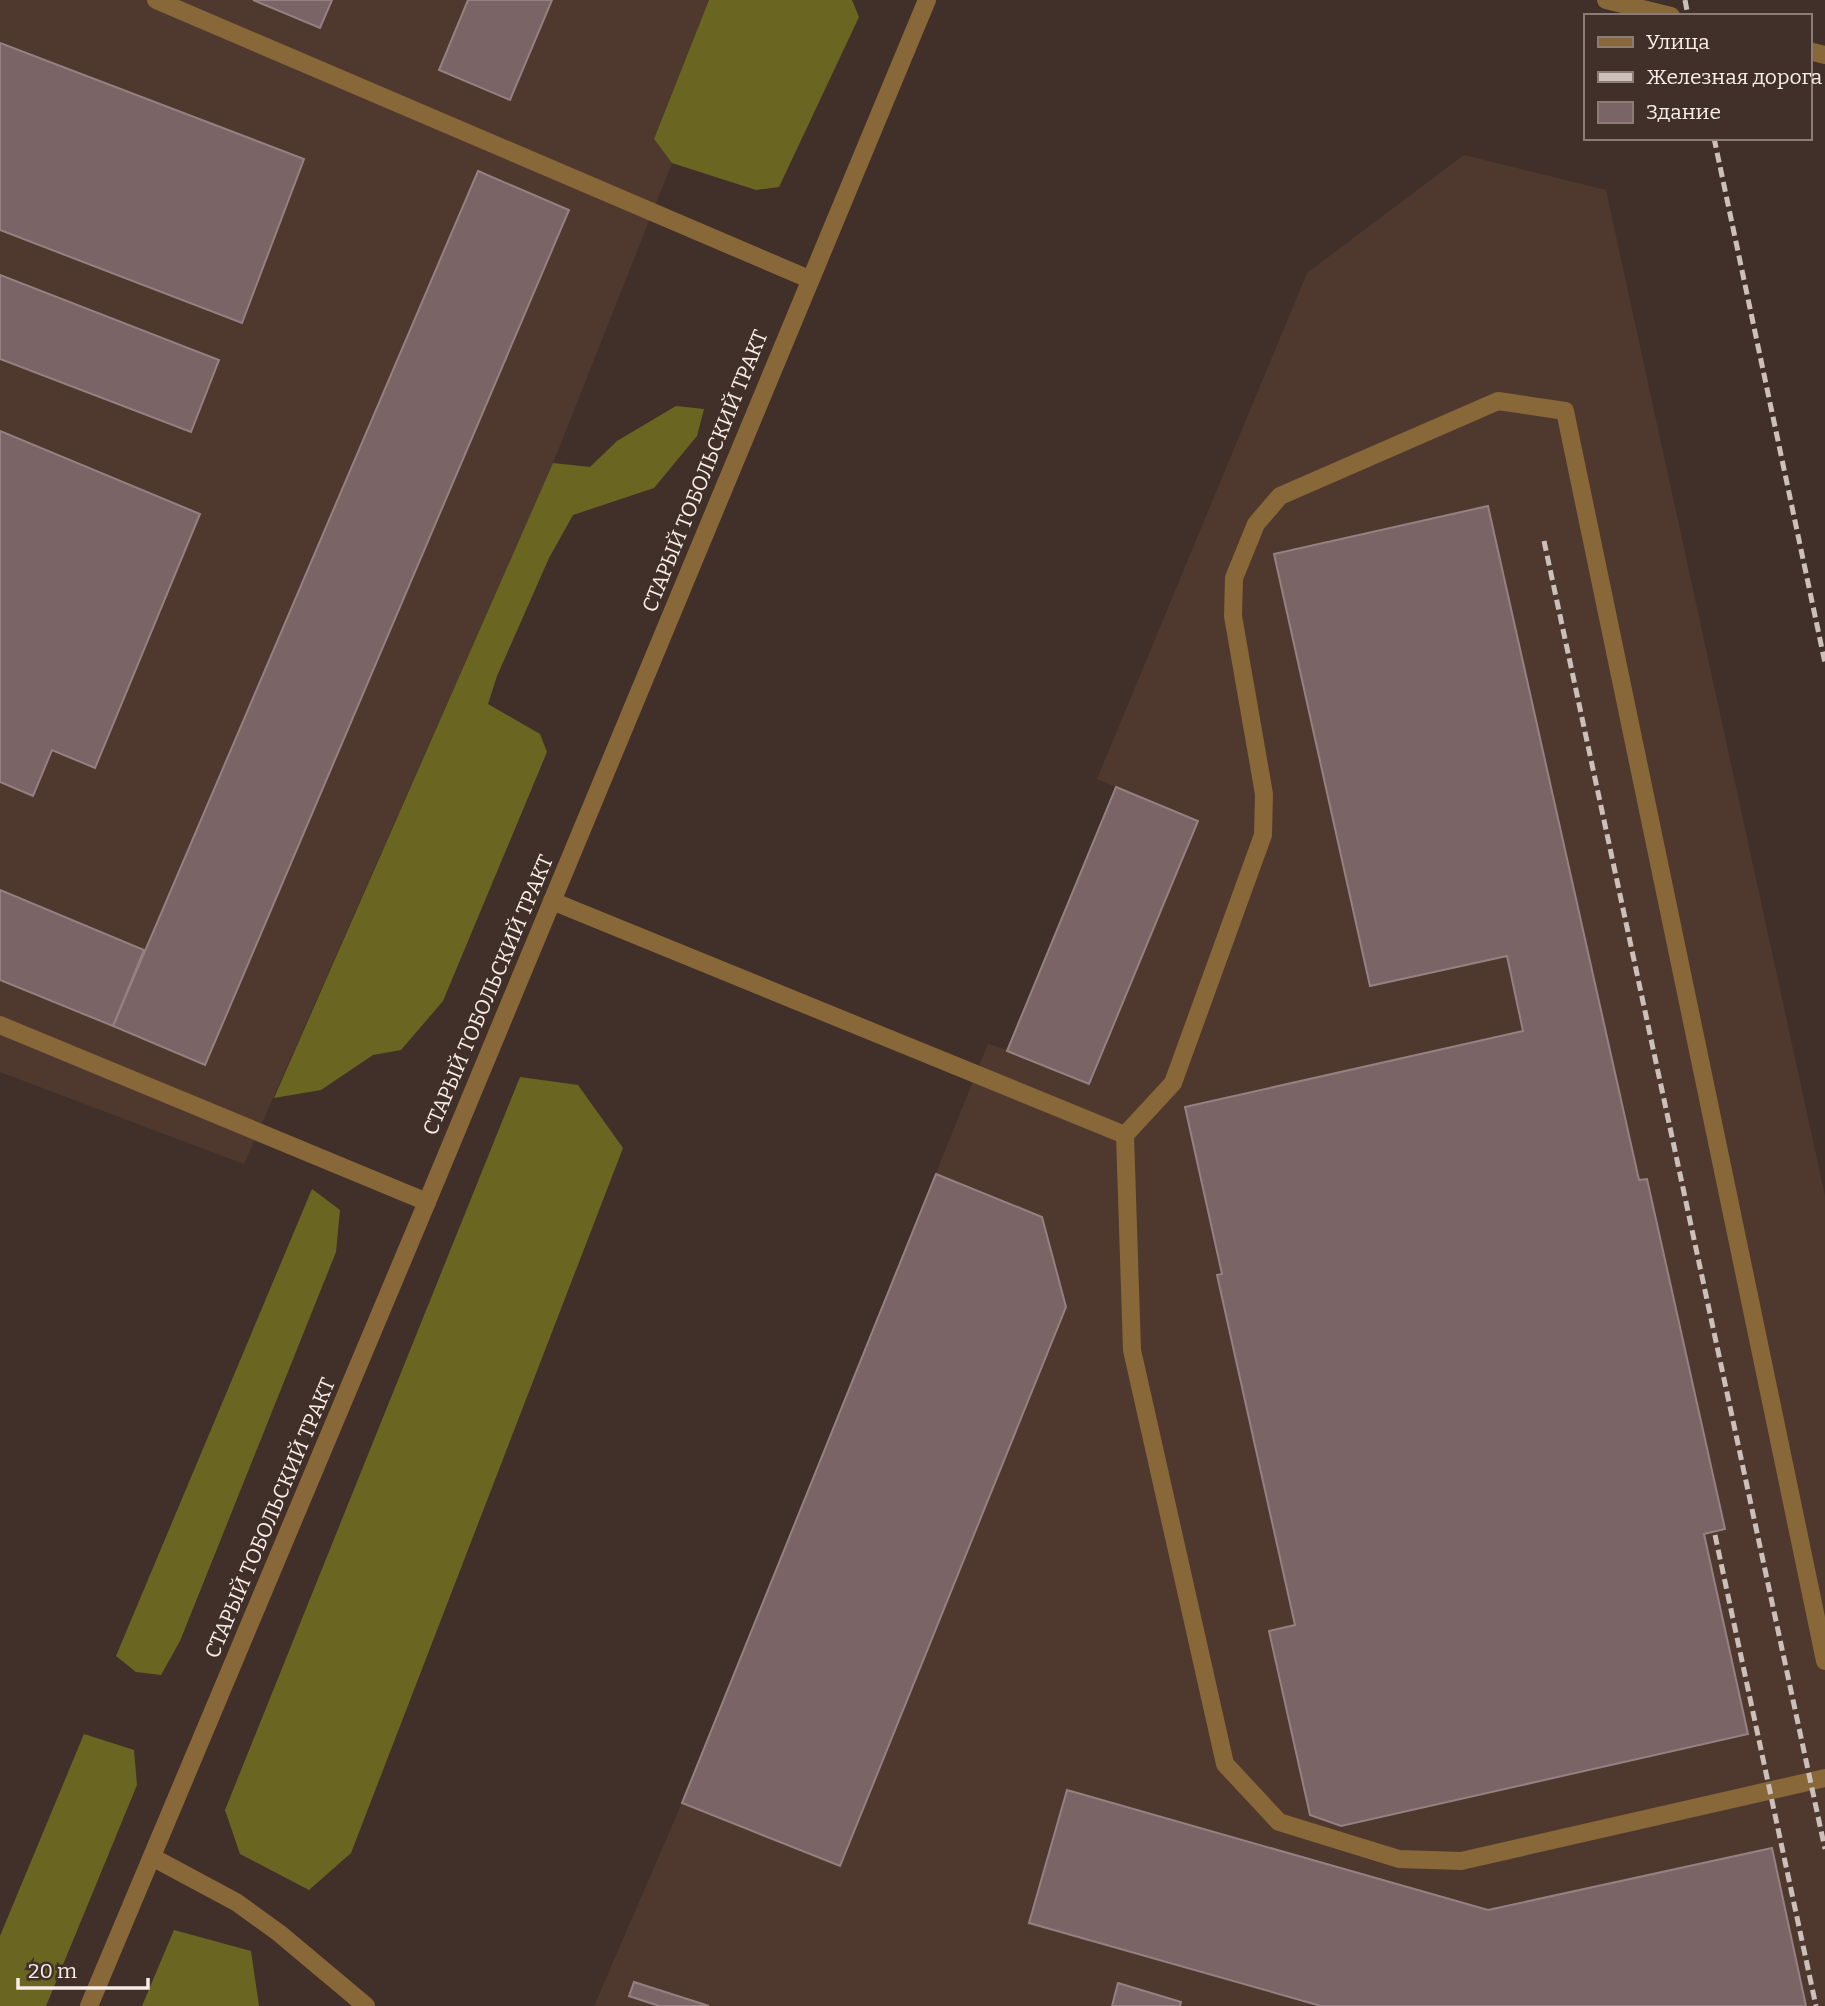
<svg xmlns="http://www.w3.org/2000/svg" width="1825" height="2006" font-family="Bitter,serif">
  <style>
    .built { fill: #4f392f }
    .forest { fill: #6a6622 }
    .building { fill: #7a6466; stroke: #968081; stroke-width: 2 }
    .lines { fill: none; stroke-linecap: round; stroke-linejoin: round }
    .service { stroke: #886738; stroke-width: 18 }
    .tertiary { stroke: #886738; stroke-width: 18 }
    .rail { stroke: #cdc0ba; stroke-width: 5; stroke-dasharray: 10 5; stroke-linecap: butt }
    .labels { text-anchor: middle; stroke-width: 5; stroke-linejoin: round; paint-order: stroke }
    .street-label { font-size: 21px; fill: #f9ede8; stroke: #413029 }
  </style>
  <rect width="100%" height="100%" fill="#413029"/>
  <g class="built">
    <path d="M0 0H709L654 139 672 163 553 463 244 1164 0 1072Z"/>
    <path d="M1464 155 1606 190 1825 1196V2006H594L682 1803 988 1044 1008 1050 1116 787 1097 779 1307 273Z"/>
  </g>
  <g class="forest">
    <path d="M709 0H852L859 17 779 187 756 190 672 163 654 139Z"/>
    <path d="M676 406 704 409 697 436 654 488 573 515 549 558 497 676 488 704 540 734 547 752 443 1001 401 1050 373 1055 321 1090 274 1098 553 463 590 467 617 441Z"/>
    <path d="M520 1077 578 1085 623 1148 351 1853 309 1890 240 1854 225 1810Z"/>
    <path d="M312 1189 340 1210 336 1252 180 1641 161 1675 136 1672 116 1656Z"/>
    <path d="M84 1734 134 1750 137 1785 46 2006H0V1936Z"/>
    <path d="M174 1930 251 1951 259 2006H142Z"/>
  </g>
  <g class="building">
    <path d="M253 0H332L320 28Z"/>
    <path d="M468 0H552L510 100 439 70Z"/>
    <path d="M0 43 304 159 242 323 0 230Z"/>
    <path d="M478 171 569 210 205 1065 113 1026Z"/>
    <path d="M0 275 219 360 191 432 0 359Z"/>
    <path d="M0 431 200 514 95 768 52 750 33 796 0 782Z"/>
    <path d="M1488 506 1639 1180 1647 1179 1725 1529 1704 1534 1748 1734 1341 1826 1310 1815 1269 1631 1295 1625 1217 1275 1222 1274 1185 1107 1523 1031 1507 956 1370 986 1274 554Z"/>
    <path d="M1116 787 1198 821 1089 1084 1007 1051Z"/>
    <path d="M0 890 144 950 113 1026 0 980Z"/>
    <path d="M936 1174 1042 1217 1066 1307 840 1866 682 1803Z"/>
    <path d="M1067 1790 1488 1910 1772 1848 1806 2006H1321L1029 1923Z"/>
    <path d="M634 1982 709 2006H659L629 1996Z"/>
    <path d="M1118 1983 1181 2002 1180 2006H1112Z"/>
  </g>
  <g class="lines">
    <g class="service">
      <path d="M156 0 809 279"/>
      <path d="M1606 0 1671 16"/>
      <path d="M1809 51 1825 55"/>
      <path d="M552 901 1125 1135"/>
      <path d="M0 1025 427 1202"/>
      <path d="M1825 1661 1565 411 1498 401 1280 496 1256 524 1234 578 1233 616 1264 794 1263 835 1173 1083 1125 1135 1132 1350 1225 1764 1279 1822 1399 1859 1461 1861 1825 1778"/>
      <path d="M152 1857 236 1902 279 1933 366 2006"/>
    </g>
    <path class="tertiary" d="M89 2006 427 1202 927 0"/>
    <g class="rail">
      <path d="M1685 0 1688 16"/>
      <path d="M1714 138 1825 663"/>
      <path d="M1544 541 1825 1849"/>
      <path d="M1715 1535 1816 2006"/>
    </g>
  </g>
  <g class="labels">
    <g class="street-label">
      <text transform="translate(705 471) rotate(-68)" y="7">СТАРЫЙ ТОБОЛЬСКИЙ ТРАКТ</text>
      <text transform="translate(488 995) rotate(-67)" y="7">СТАРЫЙ ТОБОЛЬСКИЙ ТРАКТ</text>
      <text transform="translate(270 1518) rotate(-67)" y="7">СТАРЫЙ ТОБОЛЬСКИЙ ТРАКТ</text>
    </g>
  </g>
  <rect x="1584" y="14" width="228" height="126" fill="#413029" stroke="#8b7c75" stroke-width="2"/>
  <rect x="1598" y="37" width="35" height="10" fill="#886738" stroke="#8b7c75" stroke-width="2"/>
  <text x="1646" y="49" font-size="21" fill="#f9ede8">Улица</text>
  <rect x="1598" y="72" width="35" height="10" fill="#cdc0ba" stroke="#8b7c75" stroke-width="2"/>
  <text x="1646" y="84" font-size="21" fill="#f9ede8">Железная дорога</text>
  <rect x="1598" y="102" width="35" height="21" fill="#7a6466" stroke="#8b7c75" stroke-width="2"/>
  <text x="1646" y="119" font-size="21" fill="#f9ede8">Здание</text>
  <path d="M18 1978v10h130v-10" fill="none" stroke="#f9ede8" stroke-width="3.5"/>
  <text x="28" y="1978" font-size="21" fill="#f9ede8" stroke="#413029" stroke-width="5" paint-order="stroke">20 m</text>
</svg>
